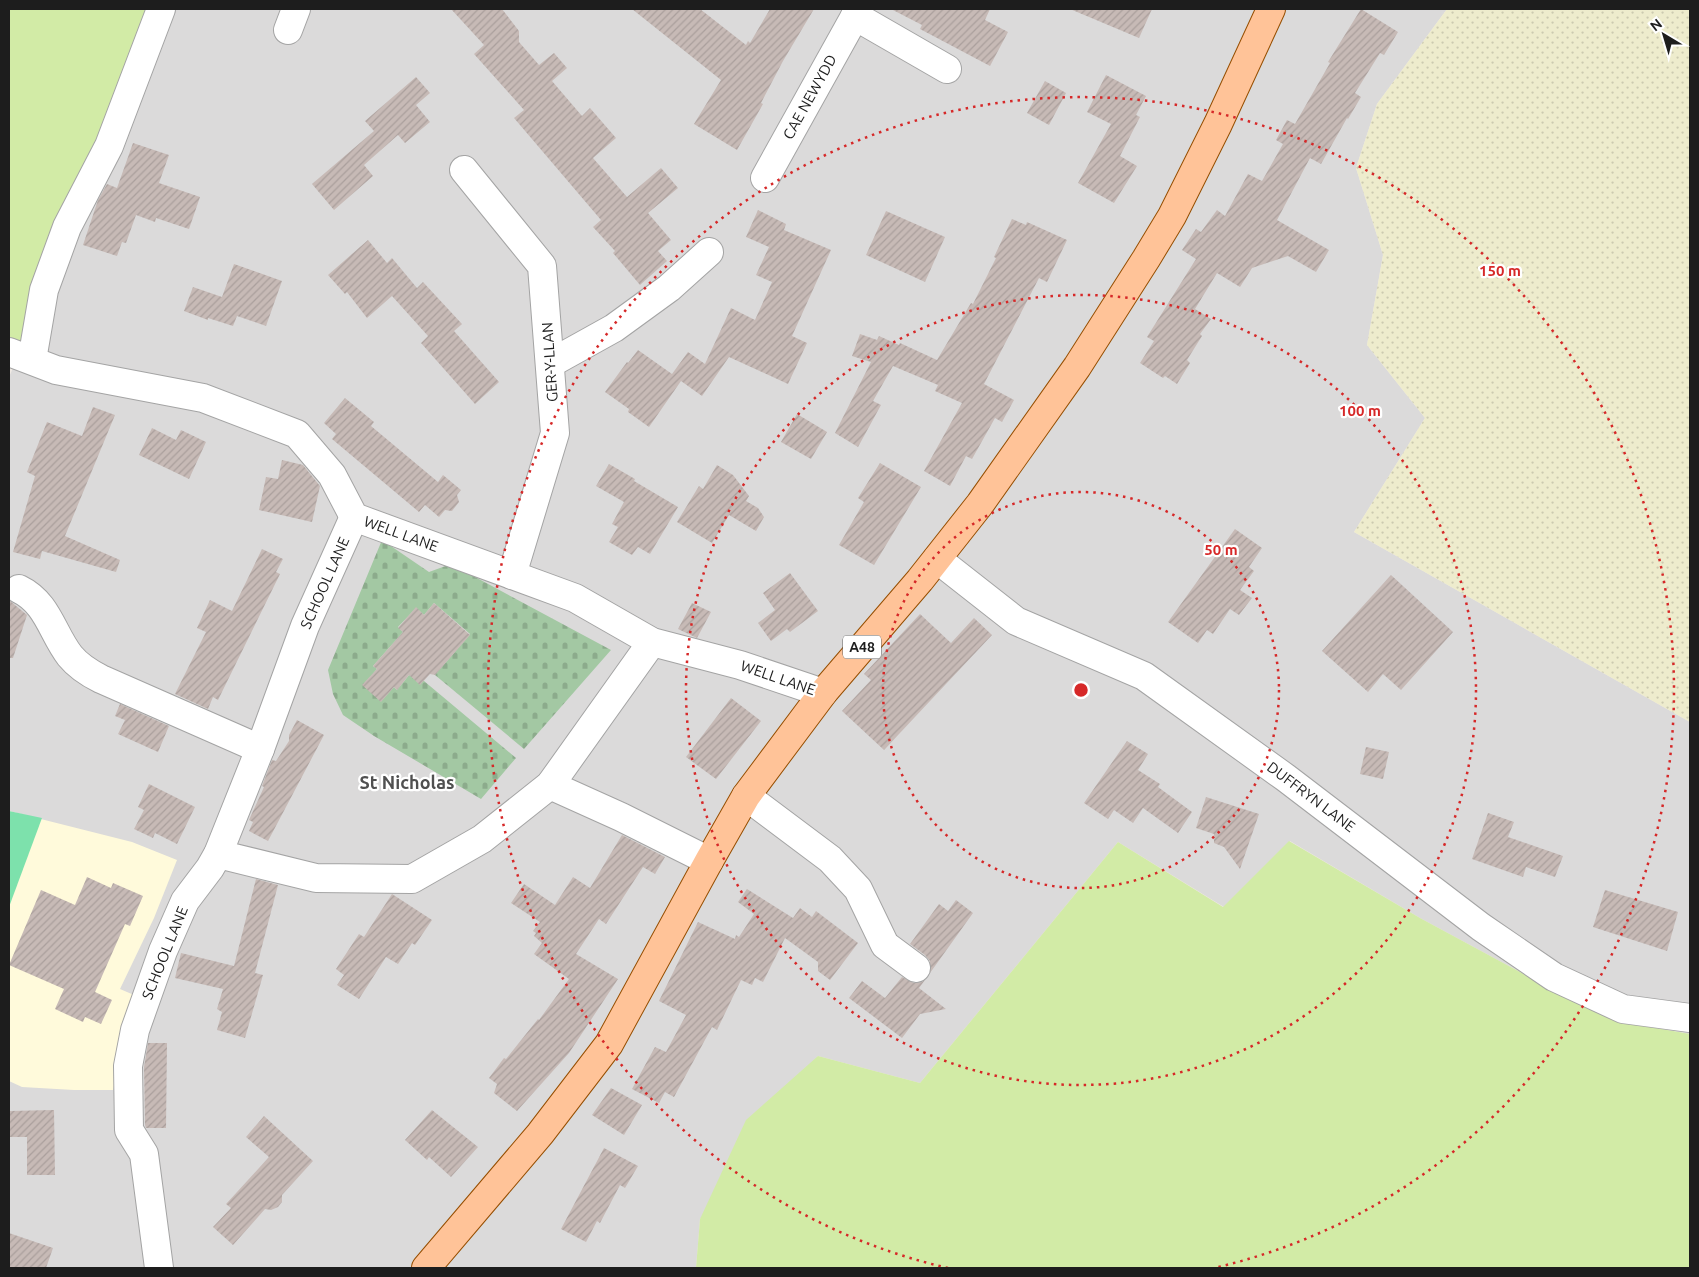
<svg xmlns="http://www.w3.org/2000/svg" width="1699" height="1277" font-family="Ubuntu,sans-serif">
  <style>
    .residential { fill: #dbdada }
    .education { fill: #fffadb }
    .farmland { fill: url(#farmland-dots) }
    .grass { fill: #d2eba6 }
    .cemetery { fill: url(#cemetery-stones) }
    .pitch { fill: #7de1ac }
    .building { fill: url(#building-hatch) }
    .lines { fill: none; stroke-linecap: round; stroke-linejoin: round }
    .minor-casing { stroke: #a4a4a4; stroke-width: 30 }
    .major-casing { stroke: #964e00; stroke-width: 30 }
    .minor { stroke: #fff; stroke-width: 28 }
    .major { stroke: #ffc398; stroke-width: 28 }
    .ring { fill: none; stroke: #d62828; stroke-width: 2.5; stroke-dasharray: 2.5 5 }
    .labels { text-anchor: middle; stroke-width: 4.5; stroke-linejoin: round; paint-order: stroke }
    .shield { fill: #fff; stroke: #616161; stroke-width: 1 }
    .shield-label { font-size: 14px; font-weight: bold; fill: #1d1d1d }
    .street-label { font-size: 15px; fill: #1d1d1d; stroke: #fff }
    .quarter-label { font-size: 18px; font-weight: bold; fill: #505050; stroke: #fff }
    .centre { fill: #d62828; stroke: #fff; stroke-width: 2.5 }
    .ring-label { font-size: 15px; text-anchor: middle; font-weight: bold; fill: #d62828; stroke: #fff; stroke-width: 4.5; stroke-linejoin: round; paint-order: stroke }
  </style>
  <defs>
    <pattern id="farmland-dots" width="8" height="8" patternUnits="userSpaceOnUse" patternTransform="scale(1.25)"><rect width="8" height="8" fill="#eeeccd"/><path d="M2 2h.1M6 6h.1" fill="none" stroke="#cccab0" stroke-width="1.8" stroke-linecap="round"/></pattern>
    <pattern id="cemetery-stones" width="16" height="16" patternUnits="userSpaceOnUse" patternTransform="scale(1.25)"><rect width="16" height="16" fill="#a3c8a3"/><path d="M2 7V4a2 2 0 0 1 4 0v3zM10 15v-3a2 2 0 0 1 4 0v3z" fill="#8cab8c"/></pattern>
    <pattern id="building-hatch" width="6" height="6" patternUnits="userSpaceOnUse" patternTransform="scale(1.25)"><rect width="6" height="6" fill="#c7bab6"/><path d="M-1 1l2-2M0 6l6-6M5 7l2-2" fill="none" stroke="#aa9f9c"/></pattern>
  </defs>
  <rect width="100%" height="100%" fill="#efe9e3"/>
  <path class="residential" d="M168 9H1447L1377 104 1356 168 1383 255 1367 345 1425 418 1354 532 1690 722V1034L1622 1022 1557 992 1420 918 1290 841 1224 907 1118 842 920 1083 818 1056 700 1219 696 1268H9V907L42 819 9 811V377L66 251Z"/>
  <path class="education" d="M9 811 132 842 177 860 154 918 120 989 134 995 113 1090H74L22 1087 9 1081Z"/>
  <path class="farmland" d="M1447 9H1690V722L1354 532 1425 418 1367 345 1383 255 1356 168 1377 104Z"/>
  <g class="grass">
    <path d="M9 9H151L110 126 57 225 21 341 9 337Z"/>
    <path d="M1289 841 1420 918 1557 992 1622 1022 1690 1034V1268H696L700 1219 746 1120 818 1056 920 1083 1118 842 1223 907Z"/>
  </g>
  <path class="cemetery" d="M382 540 429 572 451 564 611 650 524 749 435 675 470 634 434 603 424 615 416 608 398 627 403 632 373 666 377 669 363 685 381 701 394 687 397 690 409 675 424 681 516 758 481 799 374 736 343 715 333 694 328 670Z"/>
  <path class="pitch" d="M9 811 42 818 9 907Z"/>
  <g class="building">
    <path d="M451 9H502L519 31V42L539 65 554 53 567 68 552 81 582 116 590 108 616 138 593 158 627 197 661 168 678 188 648 213 671 240 658 251 667 261 640 285 613 253 615 251 593 227 601 220 514 118 524 110 474 54 484 45Z"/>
    <path d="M632 9H700L746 45 748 41 750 43 770 9H814L783 61 761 103 763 104 737 150 694 124 721 80Z"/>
    <path d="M891 9H990L985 20 1008 32 990 66 920 29 922 25Z"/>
    <path d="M1070 9H1152L1139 38Z"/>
    <path d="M1361 9 1398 32 1384 55 1380 53 1355 93 1361 97 1348 119 1347 118 1321 164 1310 158 1277 220 1329 250 1316 272 1288 256 1252 268 1240 287 1217 273 1195 309 1211 319 1200 334 1202 336 1187 360 1190 363 1177 384 1165 376 1163 378 1140 363 1154 341 1147 337 1196 259 1182 250 1196 229 1201 232 1217 210 1225 216 1248 174 1262 181 1283 144 1276 140 1287 120 1295 124 1330 63 1328 62Z"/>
    <path d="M1106 75 1146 96 1136 115 1140 117 1120 156 1137 166 1114 203 1078 183 1111 124 1087 112Z"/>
    <path d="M416 77 430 93 416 105 430 122 405 143 398 135 364 165 373 176 334 210 312 184 374 131 365 121Z"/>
    <path d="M1045 81 1066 93 1049 125 1027 113Z"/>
    <path d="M133 143 169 155 159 183 200 197 189 229 156 218 155 222 136 215 126 243 122 242 117 256 83 245 98 200 107 184 117 188Z"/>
    <path d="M758 210 786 224 784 230 831 250 792 336 807 343 788 384 729 357 702 396 681 381 649 427 628 412 629 409 605 392 627 362 628 363 638 350 672 374 688 352 705 364 731 308 755 320 772 282 756 275 769 247 746 237Z"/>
    <path d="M886 211 945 237 925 282 866 255Z"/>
    <path d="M1012 219 1026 225 1027 222 1067 240 1047 282 1039 278 984 384 1014 400 1002 422 995 418 972 459 966 456 950 486 924 471 962 403 935 391 938 385 893 366 873 401 881 405 858 447 835 433 871 362 852 356 860 334 877 340 879 336 899 345 900 343 937 360 971 303 973 304 996 258 994 257Z"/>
    <path d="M368 240 387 263 392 258 417 288 423 282 462 324 454 331 499 382 475 404 421 343 428 336 392 296 367 318 347 292 345 294 328 275Z"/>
    <path d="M234 264 282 281 266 326 237 316 233 326 208 318V320L184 311 193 287 222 297Z"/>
    <path d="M345 398 374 422 371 426 438 482 443 475 461 490 457 495 459 502 452 511 445 510 439 517 425 505 419 512 332 439 336 434 324 423Z"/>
    <path d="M93 407 115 415 65 536 120 560 116 572 42 551 40 559 13 552 35 476 27 472 47 422 82 436Z"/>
    <path d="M797 414 827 432 811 459 781 442Z"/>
    <path d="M152 428 176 440 181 430 206 442 189 479 139 455Z"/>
    <path d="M282 460 303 465 320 486 312 522 259 510 266 477 278 479Z"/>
    <path d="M880 463 921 487 874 565 839 545 864 502 858 498Z"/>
    <path d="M609 464 635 479 634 481 678 507 650 554 638 547 632 555 609 542 618 527 612 524 624 502 596 486Z"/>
    <path d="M717 465 733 475 749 496 746 501 758 508 764 517 756 531 729 515 712 543 677 522 699 486 703 489Z"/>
    <path d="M1235 529 1262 548 1249 567 1254 571 1240 590 1252 598 1239 615 1230 609 1213 634 1207 630 1198 643 1168 622Z"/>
    <path d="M262 549 283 559 276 572 280 574 218 700 213 697 208 709 175 694 206 632 197 628 210 600 232 611Z"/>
    <path d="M790 573 818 611 790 632 787 629 771 641 758 623 775 610 763 593Z"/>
    <path d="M1391 575 1453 632 1401 690 1383 674 1368 692 1322 651Z"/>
    <path d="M9 600 27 615 13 658H9Z"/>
    <path d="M434 603 470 635 435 675 430 674 420 685 409 675 397 690 394 687 381 702 362 685 377 669 373 666 403 632 398 628 416 607 424 615Z"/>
    <path d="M692 603 711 612 697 638 678 629Z"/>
    <path d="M920 614 951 643 974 618 992 635 884 750 842 711 871 680 864 674Z"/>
    <path d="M731 698 761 721 716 779 686 757Z"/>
    <path d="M120 704 169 726 158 752 118 734 125 720 115 716Z"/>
    <path d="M297 720 324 735 268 841 249 831 253 822 249 820 264 787 262 786 272 760 276 761 289 741V735Z"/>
    <path d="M1127 741 1148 754 1138 770 1160 784 1158 787 1192 812 1178 833 1143 808 1133 823 1114 810 1108 819 1084 803Z"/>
    <path d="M1366 747 1389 752 1383 779 1360 774Z"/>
    <path d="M149 784 195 807 177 844 155 833 153 838 134 829 144 810 138 807Z"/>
    <path d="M1206 797 1259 814 1240 869 1224 847 1214 843V834L1196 828Z"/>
    <path d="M1488 813 1514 822 1508 837 1563 856 1555 877 1526 867 1523 877 1472 859Z"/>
    <path d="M622 835 665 857 655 874 643 867 606 924 599 919 576 954 618 979 569 1053 517 1111 494 1093 497 1084 489 1078 504 1058 506 1059 538 1019 539 1020 569 979 534 954 542 943 534 936 536 933 533 931 540 922 511 903 524 884 555 905 573 877 590 888Z"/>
    <path d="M87 877 111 888 113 883 143 896 130 926 125 924 95 992 112 1000 101 1024 85 1017 83 1022 55 1009 64 989 9 965 41 890 75 905Z"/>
    <path d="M256 879 278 885 255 973 263 975 245 1038 217 1030 222 1012 217 1009 223 989 175 978 181 953 234 966Z"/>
    <path d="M747 889 793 918 800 908 812 917 816 911 858 943 830 980 818 971V962L785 938 763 982 755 978 752 985 741 980 717 1030 712 1027 674 1097 665 1092 659 1103 632 1089 655 1047 666 1052 686 1015 659 1001 698 922 735 939 736 935 739 937 754 914 738 902Z"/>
    <path d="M1605 890 1678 912 1667 951 1593 927Z"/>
    <path d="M392 894 432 920 415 945 412 943 398 964 386 957 359 999 337 985 344 975 336 969 359 934 364 937Z"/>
    <path d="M956 900 973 913 930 973V961L925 955 910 944 939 904 948 911Z"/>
    <path d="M902 977 914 983 922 982 925 980 919 988 946 1009 920 1014 902 1038 849 998 862 981 885 998Z"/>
    <path d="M148 1043H167L166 1128H146L145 1125 144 1067Z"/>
    <path d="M611 1088 642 1105 624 1135 592 1115Z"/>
    <path d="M54 1110 55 1175H27V1137H9V1111Z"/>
    <path d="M432 1110 478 1147 451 1177 429 1157 427 1160 405 1140Z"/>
    <path d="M264 1116 313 1161 282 1195V1202L278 1207 271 1210 265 1209 233 1245 213 1227 231 1208 226 1204 269 1157 246 1137Z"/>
    <path d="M604 1148 638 1166 625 1188 620 1185 600 1223 597 1221 586 1242 561 1229Z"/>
    <path d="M9 1233 53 1248 46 1268H9Z"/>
  </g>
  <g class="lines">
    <g class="minor-casing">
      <g id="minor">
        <path d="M855 16 947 69"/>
        <path d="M288 30 296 9"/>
        <path d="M464 170 542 266 555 433 512 575"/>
        <path d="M765 178 859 9"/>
        <path d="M9 352 56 370 203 398 297 434 332 475 354 517 575 598 652 642 740 665 823 693"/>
        <path d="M32 360 44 290 67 227 109 146 161 9"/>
        <path d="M551 363 614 328 669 288 709 252"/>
        <path d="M937 559 1016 621 1144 676 1286 778 1481 927 1554 977 1623 1009 1690 1018"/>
        <path d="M19 589C48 603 52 633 70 656 79 667 89 673 101 679L260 749"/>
        <path d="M550 785 621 817 709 861"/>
        <path d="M746 796 830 859 858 889 885 945 916 968"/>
        <path d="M218 854 316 878 412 879 482 839 550 785 652 642"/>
        <path d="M159 1268 144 1154 129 1130 128 1066 135 1030 163 951 185 901 210 868 218 854 260 749 305 626 354 517"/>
      </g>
    </g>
    <g class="major-casing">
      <path id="major" d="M426 1268 540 1134 609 1044 709 861 746 796 823 693 920 580 980 504 1077 367 1146 259 1172 216 1218 124 1271 9"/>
    </g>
    <use href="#minor" class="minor"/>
    <use href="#major" class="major"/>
  </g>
  <g class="ring">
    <circle cx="1081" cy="690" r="198"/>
    <circle cx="1081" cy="690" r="395"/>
    <path d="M948 1268A593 593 0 1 1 1214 1268"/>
  </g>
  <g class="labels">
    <rect class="shield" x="843" y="635.5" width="38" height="23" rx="4"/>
    <g class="shield-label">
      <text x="862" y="652">A48</text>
    </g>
    <g class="street-label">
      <text transform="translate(810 97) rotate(-61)" y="5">CAE NEWYDD</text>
      <text transform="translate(550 362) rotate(-94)" y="5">GER-Y-LLAN</text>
      <text transform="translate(401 534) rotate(20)" y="5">WELL LANE</text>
      <text transform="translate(325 583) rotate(-66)" y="5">SCHOOL LANE</text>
      <text transform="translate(778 678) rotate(19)" y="5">WELL LANE</text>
      <text transform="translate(1311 797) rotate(37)" y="5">DUFFRYN LANE</text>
      <text transform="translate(165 953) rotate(-68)" y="5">SCHOOL LANE</text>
    </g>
    <g class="quarter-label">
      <text x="407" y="789">St Nicholas</text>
    </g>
  </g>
  <circle cx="1081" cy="690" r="8" class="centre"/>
  <g class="ring-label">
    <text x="1500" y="276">150 m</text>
    <text x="1360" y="416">100 m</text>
    <text x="1221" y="555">50 m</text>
  </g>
  <rect width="1699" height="1277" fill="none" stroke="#1d1d1d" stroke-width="20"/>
  <g transform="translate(1664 35) rotate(322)" stroke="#ffffff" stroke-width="4" paint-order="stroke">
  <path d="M0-4L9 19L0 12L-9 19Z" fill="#1d1d1d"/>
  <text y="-8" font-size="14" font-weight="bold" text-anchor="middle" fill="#1d1d1d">N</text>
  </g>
</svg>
